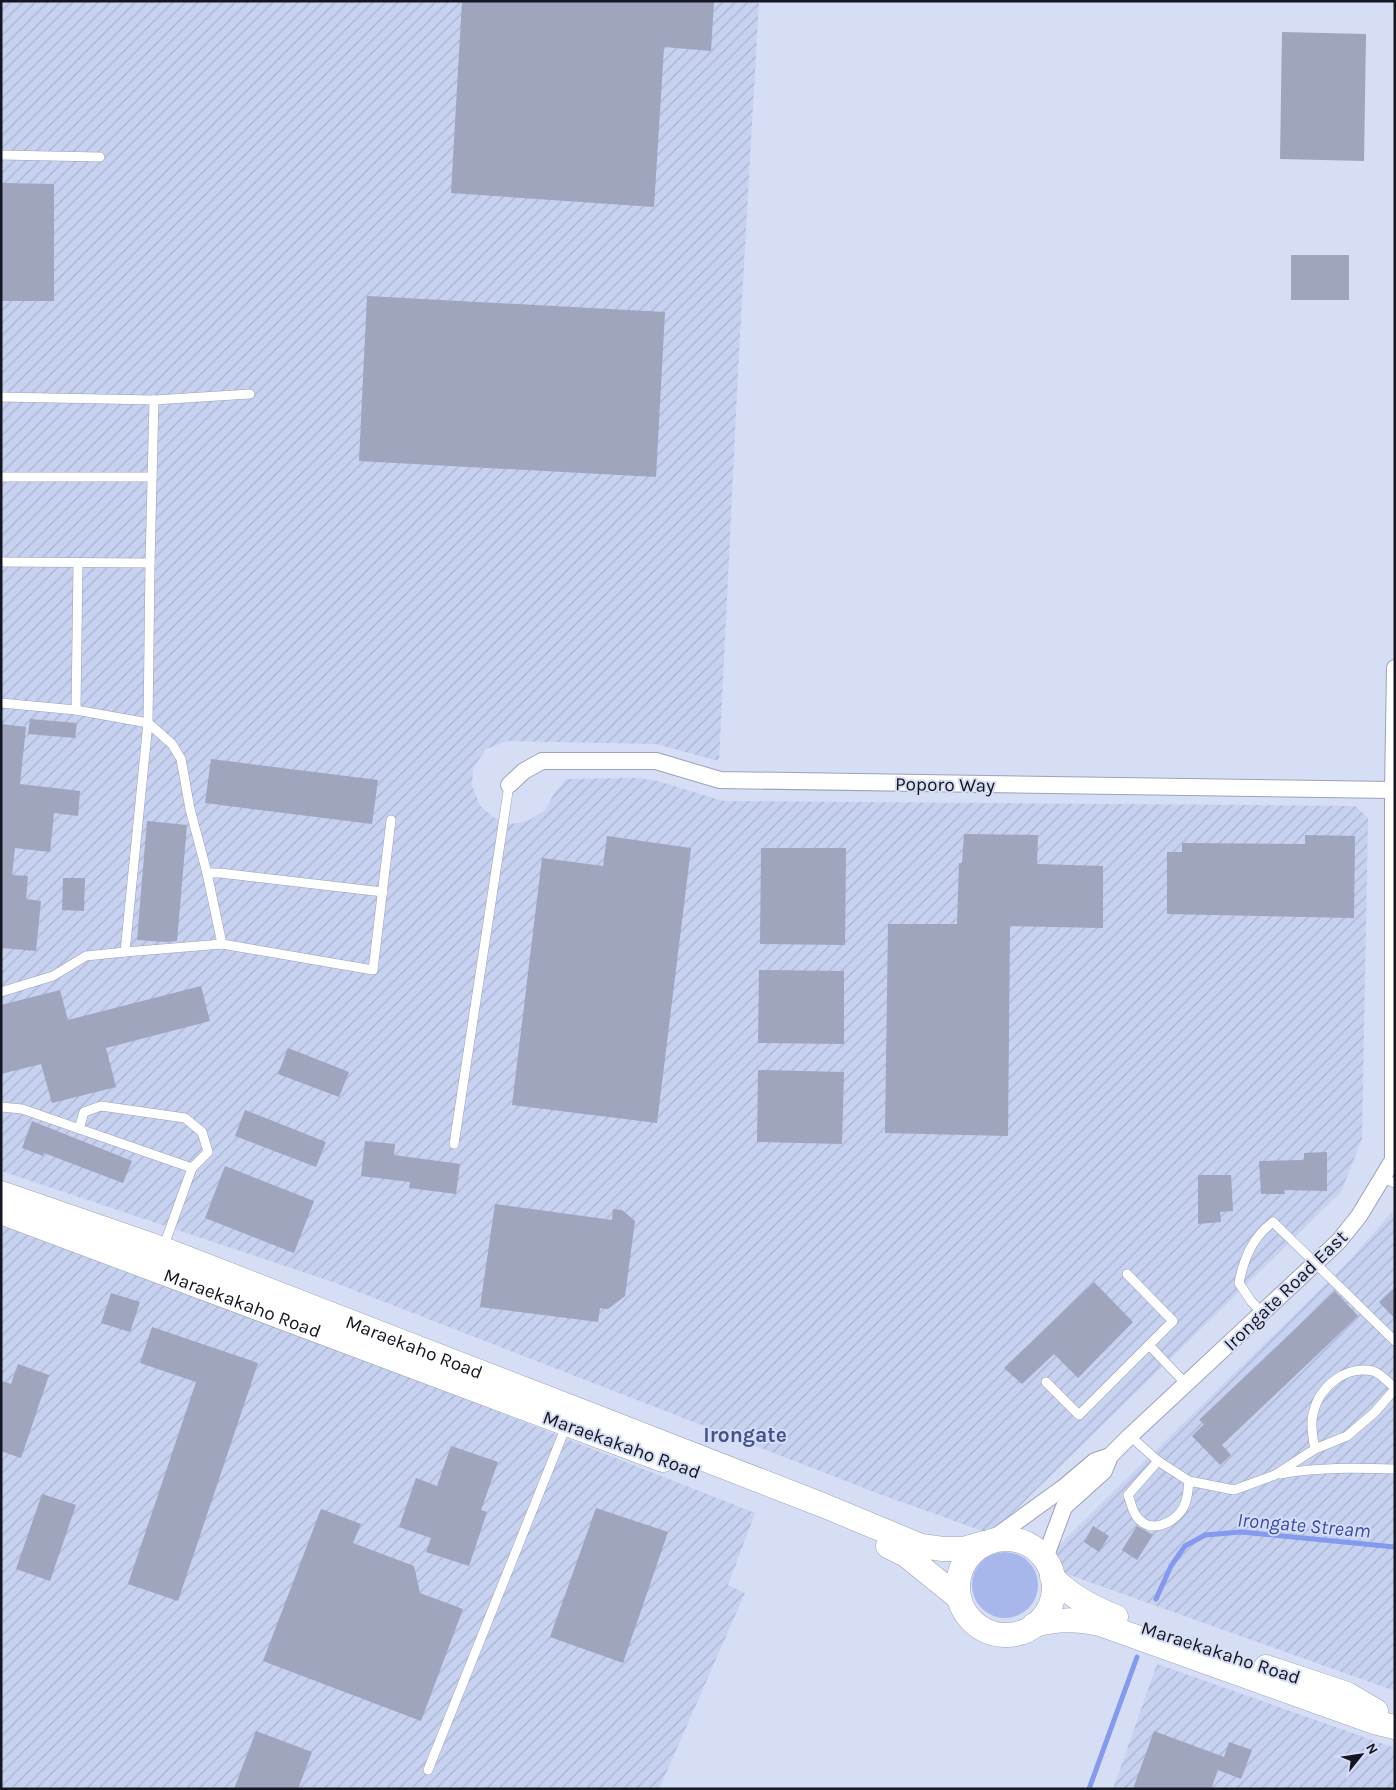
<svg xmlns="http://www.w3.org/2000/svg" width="1396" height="1790" font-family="Karla,sans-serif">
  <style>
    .industrial { fill: url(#industrial-furrows) }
    .grass { fill: #a7b7eb }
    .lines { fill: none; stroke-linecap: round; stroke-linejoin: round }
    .stream { stroke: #849aee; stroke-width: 5 }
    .building { fill: #9ea5bc }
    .lane-casing { stroke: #9ba2b9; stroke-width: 10 }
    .street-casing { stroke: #9ba2b9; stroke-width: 18 }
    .secondary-casing { stroke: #9ba2b9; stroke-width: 25 }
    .lane { stroke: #fff; stroke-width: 9 }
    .street { stroke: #fff; stroke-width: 16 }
    .secondary { stroke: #fff; stroke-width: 24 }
    .labels { text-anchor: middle; stroke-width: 4; stroke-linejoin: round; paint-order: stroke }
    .street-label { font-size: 19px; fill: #151720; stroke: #d6def6 }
    .water-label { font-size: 20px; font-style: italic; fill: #3949aa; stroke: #d6def6 }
    .quarter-label { font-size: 21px; font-weight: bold; fill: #44528f; stroke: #d6def6 }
  </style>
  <defs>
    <pattern id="industrial-furrows" width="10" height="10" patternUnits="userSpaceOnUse" patternTransform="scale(1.25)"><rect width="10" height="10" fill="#c7d1f0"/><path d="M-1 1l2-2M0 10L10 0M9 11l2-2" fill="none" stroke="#aab3ce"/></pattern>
  </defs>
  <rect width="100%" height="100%" fill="#d6def6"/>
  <g class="industrial">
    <path d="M1 1H759L739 352 719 761 656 744 507 741 486 749 473 768 472 786 480 806 493 817 511 824 528 821 545 810 555 792 567 779 636 778 658 781 723 801 1355 806 1368 818 1362 1139 1341 1192 991 1534 882 1495 333 1282 1 1171Z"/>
    <path d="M1395 1209V1691L1061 1572 1054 1550 1346 1264Z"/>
    <path d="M1 1216 755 1513 728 1585 745 1593 659 1789H1Z"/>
    <path d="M1157 1664 1395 1748V1789H1113Z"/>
  </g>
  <circle class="grass" cx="1005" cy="1585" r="33"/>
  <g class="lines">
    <g class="stream">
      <path d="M1156 1599 1171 1566 1185 1546 1205 1535 1241 1532 1395 1547"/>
      <path d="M1089 1789 1137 1657"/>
    </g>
  </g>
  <g class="building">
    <path d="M462 1H714L711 51 664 47 654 207 451 193Z"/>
    <path d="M1282 32 1366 34 1364 161 1280 159Z"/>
    <path d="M1 183 54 184V301H1Z"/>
    <rect x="1291" y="255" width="58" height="45"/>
    <path d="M367 296 665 312 656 477 359 461Z"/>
    <path d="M30 719 77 723 75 738 28 734Z"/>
    <path d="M1 724 26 727 20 784 80 791 78 816 54 813 50 852 15 848 12 875 28 876 26 899 41 901 36 951 1 948Z"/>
    <path d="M211 759 378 780 372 824 205 803Z"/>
    <path d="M147 821 187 825 177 941 166 942 137 940Z"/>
    <path d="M964 834 1038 835 1037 864 1103 866V928L1010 926 1008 1136 885 1133 888 924H957L959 863H962Z"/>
    <path d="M1305 835 1355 836 1354 918 1167 914V852H1182V843L1305 844Z"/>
    <path d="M607 836 691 848 657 1123 512 1105 542 858 603 866Z"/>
    <path d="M761 848H846L845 945 760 944Z"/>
    <path d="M63 878H85L84 911 62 910Z"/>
    <path d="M759 970 844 971V1044L758 1043Z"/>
    <path d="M201 986 210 1021 106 1048 116 1087 52 1103 41 1064 1 1074V1005L60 990 68 1020Z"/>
    <path d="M288 1048 349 1072 339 1097 278 1074Z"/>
    <path d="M758 1070 844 1072 842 1144 757 1142Z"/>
    <path d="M245 1110 326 1142 316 1167 235 1136Z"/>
    <path d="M32 1121 132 1161 123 1183 44 1153 43 1156 22 1148Z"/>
    <path d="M365 1141 395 1144 394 1155 460 1164 456 1194 409 1188 410 1182 361 1176Z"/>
    <path d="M1327 1152V1191L1284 1190 1285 1194H1261L1259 1161 1304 1160V1153Z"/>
    <path d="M225 1166 314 1201 294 1253 205 1218Z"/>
    <path d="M1198 1175H1231L1233 1211 1220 1212 1221 1222 1198 1224Z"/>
    <path d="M495 1204 612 1220 613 1209 622 1210 635 1221 625 1296 608 1309 600 1308 598 1322 480 1307Z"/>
    <path d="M1094 1282 1133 1322 1078 1378 1054 1354 1022 1384 1004 1368Z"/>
    <path d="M1395 1287V1319L1379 1302Z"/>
    <path d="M1335 1291 1358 1316 1222 1445 1231 1455 1220 1465 1192 1436 1204 1424 1199 1420Z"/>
    <path d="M111 1293 140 1302 130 1332 101 1323Z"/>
    <path d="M152 1327 258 1363 178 1601 128 1584 196 1382 140 1363Z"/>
    <path d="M18 1364 49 1375 21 1458 1 1451V1381L11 1384Z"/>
    <path d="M451 1446 498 1462 481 1510 487 1512 469 1566 426 1552 431 1538 399 1527 416 1478 437 1486Z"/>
    <path d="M42 1494 76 1505 50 1581 16 1569Z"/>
    <path d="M596 1508 668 1532 623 1663 550 1637Z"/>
    <path d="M321 1509 361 1524 353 1543 414 1566 420 1593 463 1609 421 1721 263 1661Z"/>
    <path d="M1093 1526 1109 1536 1099 1552 1084 1542Z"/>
    <path d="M1137 1526 1153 1535 1137 1560 1122 1550Z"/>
    <path d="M256 1731 312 1752 298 1789H234Z"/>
    <path d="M1154 1731 1224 1757 1229 1742 1252 1750 1241 1779 1218 1770 1211 1789H1133Z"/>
  </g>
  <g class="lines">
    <g class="lane-casing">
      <g id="lane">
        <path d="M1 155 100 157"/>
        <path d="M1 397 154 400 250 394"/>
        <path d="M1 477H152"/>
        <path d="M1 562 150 563"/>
        <path d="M1 703 76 710 148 723 172 744 181 759 190 809 207 873H220L383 892"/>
        <path d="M76 710 78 563"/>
        <path d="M207 873 222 944"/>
        <path d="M125 952 222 944 373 970 391 820"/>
        <path d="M1 992 53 976 86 956 125 952 148 723 150 563 154 400"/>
        <path d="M1 1107 22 1109 192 1168 208 1152 202 1132 185 1118 101 1106 84 1112 79 1129"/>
        <path d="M454 1144 509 785"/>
        <path d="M1382 1178 1395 1183"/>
        <path d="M163 1248 192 1168"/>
        <path d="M1262 1313 1251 1301 1239 1283C1244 1258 1252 1238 1273 1222L1395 1341"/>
        <path d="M1149 1345 1186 1384"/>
        <path d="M1046 1382 1079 1415 1173 1321 1127 1274"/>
        <path d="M1130 1436 1158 1461 1189 1481 1234 1490 1275 1475 1315 1449 1347 1436 1374 1413 1395 1389"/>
        <path d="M1315 1449C1313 1439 1310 1425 1313 1414 1319 1387 1345 1365 1373 1371 1380 1373 1389 1383 1395 1388"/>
        <path d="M1158 1461 1128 1495C1131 1502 1132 1511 1137 1517 1150 1535 1174 1523 1183 1508 1188 1500 1188 1490 1189 1481"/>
        <path d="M1280 1474C1318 1467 1356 1468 1395 1469"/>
        <path d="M428 1770 567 1424"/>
      </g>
    </g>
    <g class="street-casing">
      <g id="street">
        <path d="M509 785 524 771 542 761H656L720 780 1393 790"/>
        <path d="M991 1540 1063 1488 1095 1461 1110 1456"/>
        <path d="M1046 1562 1048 1550 1064 1507 1104 1471 1110 1456 1130 1436 1339 1241 1359 1216 1393 1160V790L1395 668"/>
      </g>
    </g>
    <g class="secondary-casing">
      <g id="secondary">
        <path id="s1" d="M1 1193 163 1249 573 1408 825 1506 921 1546 943 1549H963L984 1543"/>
        <path id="s2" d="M1 1212 663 1460"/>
        <circle cx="1006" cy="1587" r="48"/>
        <path d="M888 1546 906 1555 959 1598"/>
        <path d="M1052 1577C1071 1596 1091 1607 1116 1617"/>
        <path d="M1034 1625C1058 1619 1075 1619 1100 1624L1374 1722 1395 1727"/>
        <path d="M1266 1667 1347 1694 1376 1711"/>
      </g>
    </g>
    <use href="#lane" class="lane"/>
    <use href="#street" class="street"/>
    <use href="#secondary" class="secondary"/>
  </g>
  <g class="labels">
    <g class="street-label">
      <text transform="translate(945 784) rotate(1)" y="7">Poporo Way</text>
      <text transform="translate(1285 1290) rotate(-44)" y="7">Irongate Road East</text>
      <text dy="7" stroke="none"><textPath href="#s2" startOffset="258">Maraekakaho Road</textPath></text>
      <text dy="7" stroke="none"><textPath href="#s1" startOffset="441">Maraekaho Road</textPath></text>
      <text transform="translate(622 1444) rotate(20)" y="7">Maraekakaho Road</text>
      <text transform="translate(1221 1652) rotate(18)" y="7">Maraekakaho Road</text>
    </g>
    <g class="water-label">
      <text transform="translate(1304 1525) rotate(5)" y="7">Irongate Stream</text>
    </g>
    <g class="quarter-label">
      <text x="745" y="1442">Irongate</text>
    </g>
  </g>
  <rect width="1396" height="1790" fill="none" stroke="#151720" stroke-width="5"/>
  <g transform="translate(1361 1755) rotate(60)" stroke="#d6def6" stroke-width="4" paint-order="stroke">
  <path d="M0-4L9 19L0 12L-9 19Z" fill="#151720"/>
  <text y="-8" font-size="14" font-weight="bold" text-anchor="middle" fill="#151720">N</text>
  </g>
</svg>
